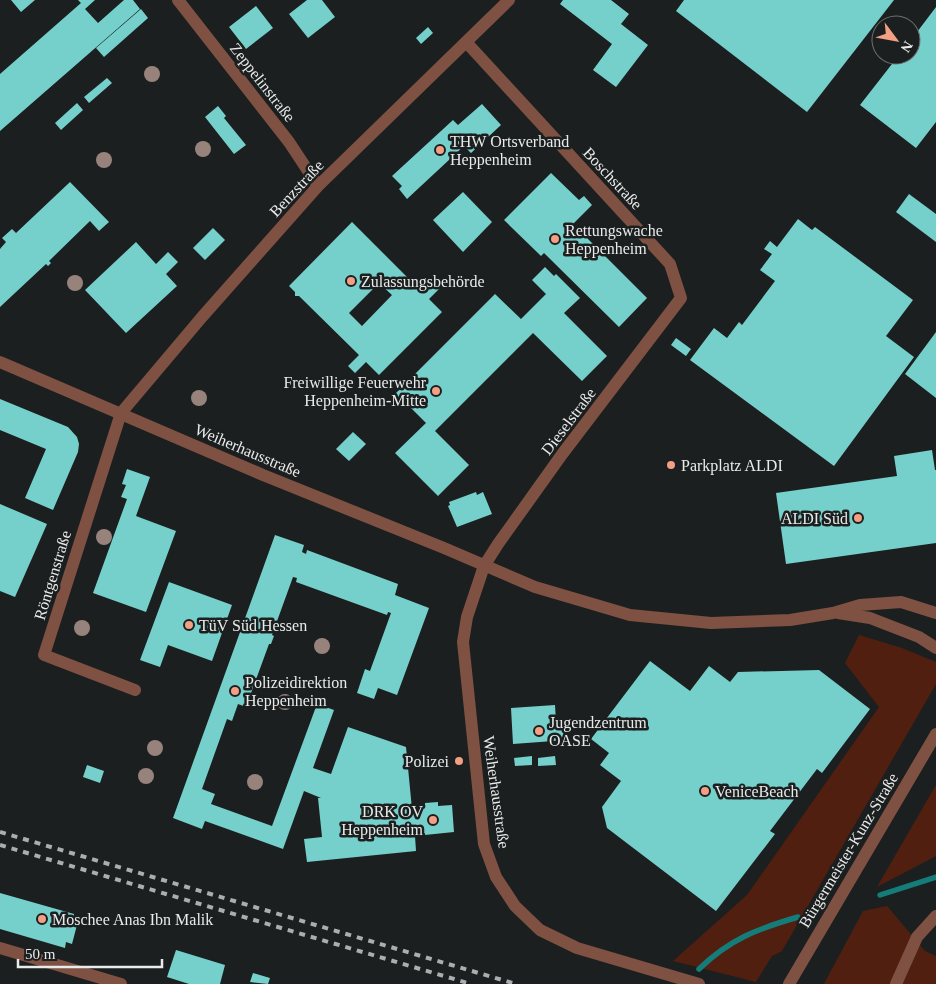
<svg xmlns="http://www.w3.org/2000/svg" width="936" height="984" font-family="'Times New Roman',serif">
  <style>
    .green { fill: #511f0f }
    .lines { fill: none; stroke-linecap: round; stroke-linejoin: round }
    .stream { stroke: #147d7a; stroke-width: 5.5 }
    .building { fill: #75d0cb; fill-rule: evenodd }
    .minor { stroke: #7f5142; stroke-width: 12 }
    .rail { stroke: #abaeae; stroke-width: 4; stroke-dasharray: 6 6; stroke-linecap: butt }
    .tree { fill: #97837c }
    .poi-dot { fill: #f39f84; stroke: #1c1f1f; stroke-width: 2 }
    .labels { text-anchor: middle; stroke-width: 5; stroke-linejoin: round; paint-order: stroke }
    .street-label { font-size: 16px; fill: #e8ebea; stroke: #1c1f1f }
    .poi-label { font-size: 16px; fill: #e8ebea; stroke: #1c1f1f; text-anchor: start }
  </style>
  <rect width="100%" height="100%" fill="#1c1f1f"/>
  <g class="green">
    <path d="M859 635 902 648 936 662V684L782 951 772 956 756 982 673 961 747 895 879 707 845 663Z"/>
    <path d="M936 785V856L877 887Z"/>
    <path d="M887 906 925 951 936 956V984H824L863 911Z"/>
  </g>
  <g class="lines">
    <g class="stream">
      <path d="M880 895 936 877"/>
      <path d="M699 969C730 939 757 929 798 917"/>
    </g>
  </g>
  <g class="building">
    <path d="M11 0H35L21 12Z"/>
    <path d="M78 0H95L85 9 98 23 124 0H133L140 9 0 131V74L81 3Z"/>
    <path d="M307 0H322L335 17 308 38 289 14Z"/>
    <path d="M563 0H611L629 14 621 24 648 45 616 87 593 70 612 44 560 4Z"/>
    <path d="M684 0H894L807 112 676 11Z"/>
    <path d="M256 6 273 28 246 49 229 27Z"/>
    <path d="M936 7V122L916 148 860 105 899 55H911V40Z"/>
    <path d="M141 9 148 18 104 57 96 48Z"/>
    <path d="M428 27 433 33 421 44 416 38Z"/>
    <path d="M107 78 112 83 89 103 84 97Z"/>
    <path d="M77 103 83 110 61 130 55 123Z"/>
    <path d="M482 104 501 125 471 153 464 146 407 199 399 189 402 186 392 176 453 120 458 125Z"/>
    <path d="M218 106 226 116 224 118 246 145 234 154 205 117Z"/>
    <path d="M551 173 579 200 584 196 592 205 573 224 647 298 619 327 544 253 541 256 504 220Z"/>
    <path d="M70 182 109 222 99 231 90 221 49 261 51 263 48 266 46 264 0 307V249L6 242 2 238 12 229 16 233Z"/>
    <path d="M463 192 492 222 463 252 433 220Z"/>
    <path d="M909 194 936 214V242L896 212Z"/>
    <path d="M798 219 812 230 815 227 913 300 886 336 914 357 834 466 690 360 714 328 727 338 739 322 742 325 775 281 760 270 772 254 764 249 770 241 777 247Z"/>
    <path d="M352 222 422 292 433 281 440 288 429 299 442 312 379 375 366 362 355 373 348 366 359 355 299 296H295V292L289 286ZM379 283 392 295 362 326 349 313Z"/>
    <path d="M213 228 225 240 205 260 193 248Z"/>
    <path d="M136 242 156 264 168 252 178 262 166 274 177 286 126 333 85 290Z"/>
    <path d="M545 267 554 276 556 274 580 298 564 313 607 356 582 381 533 333 435 431 469 465 438 496 395 453 426 423 407 404 404 408 392 397 495 294 521 319 546 294 532 280Z"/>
    <path d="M936 332V398L905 374Z"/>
    <path d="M676 338 691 349 686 356 671 345Z"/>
    <path d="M0 399 68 427 77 437 79 444 78 452 53 510 25 498 46 449 0 430Z"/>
    <path d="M353 432 366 444 349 461 336 449Z"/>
    <path d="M932 450 935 470H936V543L786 564 776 493 897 476 894 456Z"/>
    <path d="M127 469 150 477 136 516 176 531 146 612 93 593 127 499 121 497 126 485 122 484Z"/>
    <path d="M476 492 477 495 483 492 492 514 457 527 448 506 450 505 449 502Z"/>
    <path d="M0 504 47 524 15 597 0 591Z"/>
    <path d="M275 535 304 545 302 552 306 554 307 550 398 584 395 595 429 608 397 695 378 688 374 699 357 693 365 669 370 671 391 613 388 612 387 615 296 582 297 578 293 577 272 635 274 636 271 644H269L246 707 238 704 232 721 227 719 202 789 215 794 211 804 272 826 317 704 334 710 313 768 331 774 348 727 406 747 412 809 425 807V803L438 802V806L452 805 454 832 415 836 416 851 307 862 304 839 322 837 318 798H321L304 791 283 849 205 821 202 829 173 818Z"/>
    <path d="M169 582 232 605 212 661 168 645 160 667 140 660Z"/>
    <path d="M650 661 690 691 709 666 730 682 738 672 819 670 870 709 822 773 817 769 770 831 775 834 716 911 607 828 602 807 621 781 600 765 609 753 591 739Z"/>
    <path d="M555 705 556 722 565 721 567 740 513 744 511 708Z"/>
    <path d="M532 756V765L515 766 514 758Z"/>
    <path d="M555 756 556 765 538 766V758Z"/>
    <path d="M87 765 104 771 100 783 83 777Z"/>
    <path d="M0 893 74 914 72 924 77 925 72 944 66 942 65 948 0 929Z"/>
    <path d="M176 950 225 965 220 984H189L167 977Z"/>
    <path d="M253 973 270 978 268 984 250 982Z"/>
  </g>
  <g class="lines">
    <g class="minor">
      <path d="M178 0 289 142 318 186"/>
      <path d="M467 43 670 264 681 298 563 453 498 544 484 566 467 617 463 642 484 844 496 877 515 906 540 930 577 948 699 984"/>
      <path d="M0 362 263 475 444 548 535 587 630 615 711 623 790 620 833 613 860 605 901 602 936 613"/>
      <path d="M838 613 870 618 919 637 936 648"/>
      <path d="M135 690 44 655 121 413 202 317 318 186 509 0"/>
      <path d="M0 948 121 984"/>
      <path d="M789 984 936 734"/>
      <path d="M896 984 917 937 936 916"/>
    </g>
    <g class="rail">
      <path d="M0 832 516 984"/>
      <path d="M0 845 471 984"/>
    </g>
  </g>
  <g class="tree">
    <circle cx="152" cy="74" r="8"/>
    <circle cx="203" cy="149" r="8"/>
    <circle cx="104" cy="160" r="8"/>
    <circle cx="75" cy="283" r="8"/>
    <circle cx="199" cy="398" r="8"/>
    <circle cx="104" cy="537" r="8"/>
    <circle cx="82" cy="628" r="8"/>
    <circle cx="322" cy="646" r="8"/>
    <circle cx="285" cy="702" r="8"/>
    <circle cx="155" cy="748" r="8"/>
    <circle cx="146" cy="776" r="8"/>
    <circle cx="255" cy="782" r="8"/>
  </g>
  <g class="poi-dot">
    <circle cx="440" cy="150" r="5"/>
    <circle cx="555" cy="239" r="5"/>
    <circle cx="351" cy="281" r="5"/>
    <circle cx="436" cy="391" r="5"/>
    <circle cx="671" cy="465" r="5"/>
    <circle cx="858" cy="518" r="5"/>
    <circle cx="189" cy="625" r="5"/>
    <circle cx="235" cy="691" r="5"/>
    <circle cx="539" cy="731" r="5"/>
    <circle cx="459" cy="761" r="5"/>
    <circle cx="705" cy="791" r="5"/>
    <circle cx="433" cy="820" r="5"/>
    <circle cx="42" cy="919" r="5"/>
  </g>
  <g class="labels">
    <g class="street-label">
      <text transform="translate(263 82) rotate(52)" y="6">Zeppelinstraße</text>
      <text transform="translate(613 178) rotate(47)" y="6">Boschstraße</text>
      <text transform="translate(296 188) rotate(-47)" y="6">Benzstraße</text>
      <text transform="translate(568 421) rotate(-53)" y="6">Dieselstraße</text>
      <text transform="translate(248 450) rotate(23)" y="6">Weiherhausstraße</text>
      <text transform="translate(52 575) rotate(-73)" y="6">Röntgenstraße</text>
      <text transform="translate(497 792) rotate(82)" y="6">Weiherhausstraße</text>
      <text transform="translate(848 850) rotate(-59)" y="6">Bürgermeister-Kunz-Straße</text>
    </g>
    <g class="poi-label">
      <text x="450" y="147">THW Ortsverband<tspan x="450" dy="18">Heppenheim</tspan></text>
      <text x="565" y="236">Rettungswache<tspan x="565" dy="18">Heppenheim</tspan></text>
      <text x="361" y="287">Zulassungsbehörde</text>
      <text x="426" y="388" text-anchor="end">Freiwillige Feuerwehr<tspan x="426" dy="18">Heppenheim-Mitte</tspan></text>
      <text x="681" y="471">Parkplatz ALDI</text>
      <text x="848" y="524" text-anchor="end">ALDI Süd</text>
      <text x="199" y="631">TüV Süd Hessen</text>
      <text x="245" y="688">Polizeidirektion<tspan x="245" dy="18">Heppenheim</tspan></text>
      <text x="549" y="728">Jugendzentrum<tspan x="549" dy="18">OASE</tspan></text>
      <text x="449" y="767" text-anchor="end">Polizei</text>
      <text x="715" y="797">VeniceBeach</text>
      <text x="423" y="817" text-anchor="end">DRK OV<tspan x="423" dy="18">Heppenheim</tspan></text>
      <text x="52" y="925">Moschee Anas Ibn Malik</text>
    </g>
  </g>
  <g transform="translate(896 40) rotate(122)"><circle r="24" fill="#1c1f1f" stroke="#6e7170"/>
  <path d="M0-4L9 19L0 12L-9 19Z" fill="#f39f84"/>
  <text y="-8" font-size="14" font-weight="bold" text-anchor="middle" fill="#e8ebea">N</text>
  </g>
  <path d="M18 959v8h144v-8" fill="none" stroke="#e8ebea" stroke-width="2.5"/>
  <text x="25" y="959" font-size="15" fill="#e8ebea" stroke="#1c1f1f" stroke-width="4" paint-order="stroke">50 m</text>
</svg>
